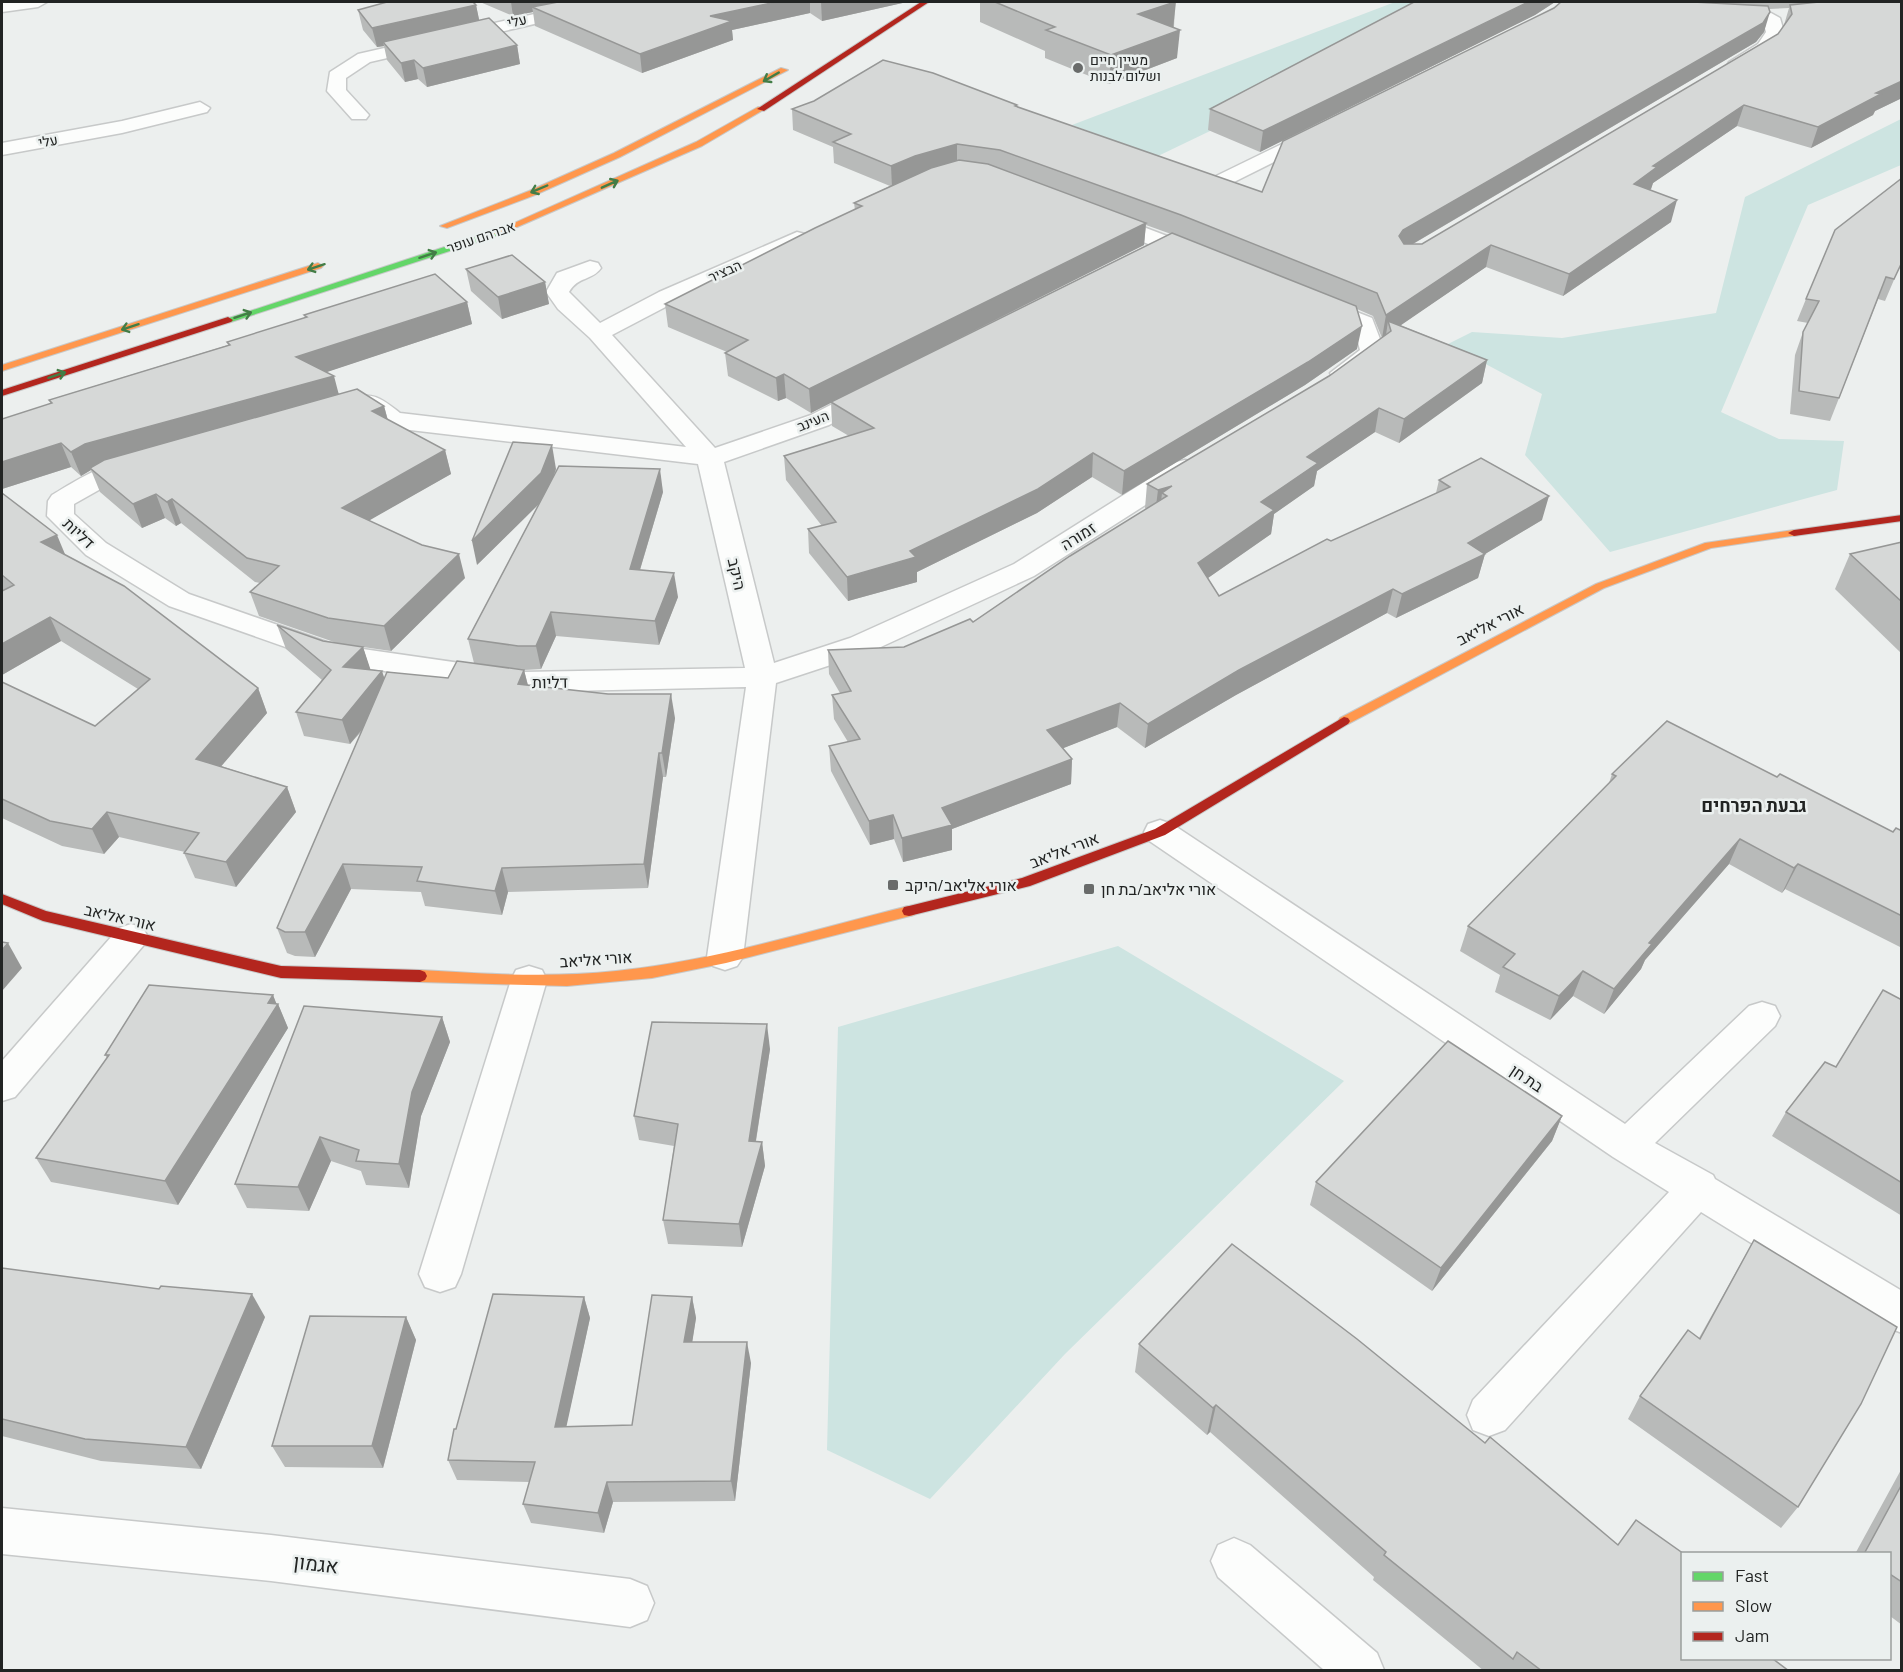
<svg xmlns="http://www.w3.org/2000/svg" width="1903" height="1672" font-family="Barlow,Heebo,sans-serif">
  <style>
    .green { fill: #cde4e1 }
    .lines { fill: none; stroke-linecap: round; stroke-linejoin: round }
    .street-casing { stroke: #c7c9c9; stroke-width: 3 }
    .fast-casing { stroke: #c7c9c9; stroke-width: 2 }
    .slow-casing { stroke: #c7c9c9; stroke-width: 2 }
    .jam-casing { stroke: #c7c9c9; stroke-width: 2 }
    .street { fill: #fcfdfc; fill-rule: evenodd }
    .fast { fill: #63d668; fill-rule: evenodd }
    .slow { fill: #ff974d; fill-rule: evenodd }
    .jam { fill: #b3261e; fill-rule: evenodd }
    .wall { fill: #b8bab9; fill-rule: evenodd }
    .shaded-wall { fill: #969796 }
    .building { fill: #d6d8d7; stroke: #969796; stroke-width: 1.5 }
    .oneway { stroke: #427d46 }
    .poi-dot { fill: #696b6a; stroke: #ebf0ef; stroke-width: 2 }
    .labels { text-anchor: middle; stroke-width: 5; stroke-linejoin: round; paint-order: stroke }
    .far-street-label { font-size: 14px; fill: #222423; stroke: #ebf0ef }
    .far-poi-label { font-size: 14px; fill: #222423; stroke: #ebf0ef; text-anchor: start }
    .street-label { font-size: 16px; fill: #222423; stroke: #ebf0ef }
    .poi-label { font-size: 16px; fill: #222423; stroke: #ebf0ef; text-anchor: start }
    .neighbourhood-label { font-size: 18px; font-weight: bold; fill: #222423; stroke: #ebf0ef }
    .near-street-label { font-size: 20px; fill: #222423; stroke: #ebf0ef }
  </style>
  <rect width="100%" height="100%" fill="#ecefee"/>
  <g class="green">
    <path d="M1395 2 1476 3 1158 156 1072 125Z"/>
    <path d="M1901 119V165L1808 205 1721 412 1779 439 1844 441 1837 490 1610 552 1525 455 1542 394 1448 344 1472 332 1562 338 1716 313 1745 197Z"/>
    <path d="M1118 946 1344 1081 1065 1354 930 1499 827 1450 838 1027Z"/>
  </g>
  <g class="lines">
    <g class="street-casing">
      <g id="street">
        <path d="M2 2H47L38 7 2 12Z"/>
        <path d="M587 2H617L608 7 370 62 346 78V90L369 115 366 119H352L327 91 330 72 358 54Z"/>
        <path d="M1771 13 1780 18 1784 32C1773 48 1752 75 1729 70L1727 66 1729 62 1758 44 1766 32 1762 18Z"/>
        <path d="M200 102 210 108 207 112 122 133 2 155V143L122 121Z"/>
        <path d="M1319 126 1326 128 1329 132 1326 136 1226 186H1212L1209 182 1212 178Z"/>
        <path d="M1104 212 1209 252 1212 257 1209 262H1193L1096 223 1093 218 1096 213Z"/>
        <path d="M797 232 805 234 808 239 805 244 675 302 612 335 715 448 811 415 862 389 871 387 880 389 883 394 880 399 829 425 724 462 774 663 850 638 1014 564 1176 462 1185 460 1194 462 1198 468 1194 474 1034 576 870 652 776 683 743 957 737 966 725 970 713 966 707 957 746 687 523 692 331 663 169 606 86 555 47 516 48 501 52 495C76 481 116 454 145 461L149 467 145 473 113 482 74 504V514L106 543 189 594 335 645 523 672 745 668 698 464 393 428 384 425 364 410 348 414 339 412 336 407C340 401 345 400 352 398 374 391 383 400 400 413L686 447 590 338 558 309 546 292 557 273 590 261 598 263 601 268C592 281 578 276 569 292L600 323 659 292Z"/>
        <path d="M1318 297 1372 318 1385 352C1375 366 1350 382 1333 378L1330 373 1360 350 1354 327 1310 309 1307 304 1310 299Z"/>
        <path d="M1160 820 1172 824 1625 1124 1749 1006 1762 1002 1775 1006 1780 1016 1775 1026 1655 1143 1713 1175 1715 1179 1902 1291V1333L1887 1327 1701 1212 1505 1430 1489 1436 1473 1430 1467 1415 1473 1400 1669 1192 1613 1157 1148 840 1144 832 1148 824Z"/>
        <path d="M131 924 143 928 148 937 143 946 15 1097 2 1101V1061L119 928Z"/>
        <path d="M529 966 542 970 547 980 461 1274 455 1287 440 1292 425 1287 419 1274 511 980 516 970Z"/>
        <path d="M2 1508 271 1535 630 1579 647 1586 654 1603 647 1620 630 1627 271 1581 2 1554Z"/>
        <path d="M1234 1538 1250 1545 1377 1653 1384 1670H1324L1218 1577 1211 1561 1218 1545Z"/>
      </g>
    </g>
    <g class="fast-casing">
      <path id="fast" d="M496 230 500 233 499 235 231 322 223 320Z"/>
    </g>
    <g class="slow-casing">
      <g id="slow">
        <path d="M781 68 788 70 620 157 535 195 447 228 440 226 529 191 614 153Z"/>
        <path d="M758 107 765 109 702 146 499 235 492 233 696 142Z"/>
        <path d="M318 263 323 266 321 268 2 371V365Z"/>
        <path d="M1794 530 1798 531V535L1711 548 1604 588 1348 724H1340L1338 721 1340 718 1596 584 1705 543Z"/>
        <path d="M909 906 914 907 916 911 914 915 726 963 652 978 567 986 420 982 415 980 413 976 415 972 420 970C485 974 551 978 616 971 715 961 812 930 909 906Z"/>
      </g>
    </g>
    <g class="jam-casing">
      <g id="jam">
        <path d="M921 2H929L764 111 757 109Z"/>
        <path d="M228 317 233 320 231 322 2 396V390Z"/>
        <path d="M1902 515V521L1794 536 1788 533 1794 530Z"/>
        <path d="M1344 717 1348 718 1350 721 1348 724 1165 835 1030 886 909 916 904 915 902 911 904 907 909 906 1022 878 1155 829Z"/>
        <path d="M2 894 46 911 281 966 420 970 425 972 427 976 425 980 420 982 281 978 43 921 2 904Z"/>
      </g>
    </g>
    <use href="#street" class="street"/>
    <use href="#fast" class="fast"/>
    <use href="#slow" class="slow"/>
    <use href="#jam" class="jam"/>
  </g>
  <g class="wall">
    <path d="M480 2H907L822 21 810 13 732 30 733 40 642 73 535 26 533 12 513 16Z"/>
    <path d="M980 2H1175L1174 27 1177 58 1109 84 1045 58V51L980 22Z"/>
    <path d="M1414 2H1555L1535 15 1260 152 1208 130 1210 109Z"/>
    <path d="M1561 2H1902V98L1875 111 1873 115 1811 148 1737 126 1653 183 1651 189 1650 190 1671 222 1563 296 1486 267 1400 325 1487 360 1482 383 1399 443 1375 432 1317 471 1314 486 1274 514 1271 534 1208 578 1219 596 1331 541 1436 493 1439 480 1542 520 1485 554 1478 578 1396 618 1387 613 1236 695 1145 748 1117 727 1063 748 1072 759 1071 784 952 829V850L903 862 894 839 870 845 831 771 829 746 848 742 834 719 832 695 840 693 829 674 828 650 904 647 973 622 1146 509 1145 508 1147 484 1329 376 1382 338 1373 316 1357 309V349L1305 385 1122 495 1092 477 1037 513 917 572V582L848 601 809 553 808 529 822 526 786 480 784 456 849 436 832 426 831 402 811 413 786 398 778 401 728 376 725 353 727 352 668 327 665 304 855 210 854 203 890 186 834 163 833 147 793 130 792 109 1017 105V107L1262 192 1554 8ZM1789 8 1784 25 1778 34 1422 244H1413L1756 42 1764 32 1769 9ZM1146 225 1171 234 831 402 1144 245Z"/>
    <path d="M476 5 479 20 517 45 520 64 427 87 418 79 405 82 387 60 384 46 377 47 363 30 358 10Z"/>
    <path d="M1902 178V266L1899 268 1885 301 1878 299 1830 421 1790 414 1795 355 1803 332 1808 323 1797 321 1806 299Z"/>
    <path d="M466 269 545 282 549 304 502 319 471 291Z"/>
    <path d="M467 302 472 324 326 372 339 394 384 406 388 420 445 450 451 474 369 520 465 578 391 651 363 647 370 670 384 677 448 678 516 669 474 663 468 639 539 504 477 565 556 469 554 475 663 492 640 570 678 597 659 645 556 636 541 669 524 670 528 685 675 718 666 777H663L648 888 508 892 502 915 425 906 421 892 351 889 315 957 295 956 287 953 277 928 362 731 350 744 304 736 296 712 322 680 286 649 277 625 323 641 334 642 259 616 250 592 260 583 255 582 181 523 176 526 165 518 142 528 100 492 91 470 81 476 71 467 2 489V419L51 404 49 400 228 345 227 342 305 318 304 315Z"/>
    <path d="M2 493 65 555 258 688 267 713 221 766 287 787 296 812 236 887 195 878 184 853 185 852 119 837 104 854 62 846 2 818V682L95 726 138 689 61 641 2 675V591H3L2 590Z"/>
    <path d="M1902 542V654L1835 589 1850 554Z"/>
    <path d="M1612 774 1777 777 1893 832 1902 831V948L1785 889 1782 893 1729 864 1645 960 1641 969 1604 1014 1573 996 1550 1020 1495 992 1500 975 1460 951 1468 926 1609 783Z"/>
    <path d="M273 995 276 1004H278L288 1028 178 1205 51 1182 36 1158 107 1058 105 1055Z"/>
    <path d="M1902 1000V1216L1772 1136 1786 1112 1836 1067Z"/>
    <path d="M442 1017 450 1042 421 1116 409 1188 366 1185 361 1171 331 1161 309 1211 247 1208 235 1184Z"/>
    <path d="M770 1049 756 1141 762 1142 765 1166 742 1247 668 1244 663 1220 674 1146 639 1140 634 1116Z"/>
    <path d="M1562 1116 1552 1141 1432 1291 1310 1205 1316 1182Z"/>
    <path d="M1754 1240 1798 1507 1781 1528 1628 1419 1640 1396 1699 1338Z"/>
    <path d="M2 1268 265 1317 201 1469 101 1461 2 1436Z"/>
    <path d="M584 1297 590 1318 566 1426 632 1425 692 1297 696 1318 692 1342 751 1363 735 1501 613 1502 604 1533 531 1523 523 1504 530 1482 457 1480 448 1460 456 1429Z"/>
    <path d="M406 1317 416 1340 383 1468 285 1467 272 1446Z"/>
    <path d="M1139 1344 1683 1659 1789 1671H1484L1373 1580 1374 1577 1210 1432 1207 1435 1135 1372Z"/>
    <path d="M1902 1468V1625L1890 1616V1554H1855Z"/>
  </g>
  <g class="shaded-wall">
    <path d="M511 2H579L532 7 533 12 513 16Z"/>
    <path d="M776 2H810V13L732 30 733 40 642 73 640 54 710 16Z"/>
    <path d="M821 2H907L822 21Z"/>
    <path d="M1176 2 1173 29 1138 14Z"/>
    <path d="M1528 2H1555L1535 15 1260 152 1263 131Z"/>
    <path d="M476 5 480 24 383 42 384 46 377 47 372 28Z"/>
    <path d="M1770 12 1764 32 1756 42 1399 252V236L1403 230Z"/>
    <path d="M1180 30 1177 58 1109 84 1111 55Z"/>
    <path d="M517 45 520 64 427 87 423 68Z"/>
    <path d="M414 60 418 79 405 82 401 63Z"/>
    <path d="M1902 81V98L1875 111 1873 115 1811 148 1818 127 1876 93Z"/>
    <path d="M1744 105 1737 126 1653 183 1651 189 1628 205 1634 184 1653 166Z"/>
    <path d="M957 144V165L892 187 891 166 915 156Z"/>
    <path d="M1677 200 1671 222 1563 296 1569 274Z"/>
    <path d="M1146 223 1144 245 811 413 809 389Z"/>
    <path d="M1491 245 1486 267 1391 332 1388 321 1386 335 1382 338 1386 315Z"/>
    <path d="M545 282 549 304 502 319 498 297Z"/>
    <path d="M467 302 472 324 303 380 296 357Z"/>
    <path d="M1362 326 1357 349 1305 385 1122 495 1124 471Z"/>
    <path d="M1487 360 1482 383 1399 443 1404 419Z"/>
    <path d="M784 374 786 398 778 401 776 378Z"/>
    <path d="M334 376 340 399 90 468 91 470 81 476 71 452 85 444Z"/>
    <path d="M384 406 390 429 372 411Z"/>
    <path d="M1379 408 1375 432 1317 471 1314 486 1274 514 1271 534 1195 587 1198 563 1261 502 1307 457Z"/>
    <path d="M61 443 71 467 2 489V462Z"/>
    <path d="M552 445 556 469 546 497 477 565 472 541Z"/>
    <path d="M445 450 451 474 349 532 342 508Z"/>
    <path d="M1093 453 1092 477 1037 513 917 572V582L848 601 847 577 910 551Z"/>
    <path d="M660 469 663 492 633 593 630 569Z"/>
    <path d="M1172 486 1162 493 1160 512 1155 514 1158 490Z"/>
    <path d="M156 494 165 518 142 528 133 504Z"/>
    <path d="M1549 496 1542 520 1485 554 1478 578 1396 618 1402 594 1468 543Z"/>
    <path d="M172 499 181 523 176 526 167 502Z"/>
    <path d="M57 535 67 559 41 542Z"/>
    <path d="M459 554 465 578 391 651 384 626Z"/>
    <path d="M674 573 678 597 659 645 655 621Z"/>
    <path d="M1393 589 1387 613 1236 695 1145 748 1148 724 1239 670Z"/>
    <path d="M551 612 556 636 541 669 536 646Z"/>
    <path d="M50 617 61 641 2 675V644Z"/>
    <path d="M363 647 371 671 343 667Z"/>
    <path d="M524 670 530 694 518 684Z"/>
    <path d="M382 671 390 695 350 744 342 720Z"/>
    <path d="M258 688 267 713 206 784 196 759Z"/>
    <path d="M671 694 675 718 666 777 662 753Z"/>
    <path d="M1120 703 1117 727 1046 755 1047 730Z"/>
    <path d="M659 753 663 777 648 888 644 864Z"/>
    <path d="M1072 759 1071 784 952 829V850L903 862 902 838 942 808Z"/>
    <path d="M287 787 296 812 236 887 226 862Z"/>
    <path d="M107 812 119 837 104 854 92 829Z"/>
    <path d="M893 815 894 839 870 845 869 821Z"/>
    <path d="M1740 839 1729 864 1645 960 1641 969 1604 1014 1614 989 1649 943Z"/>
    <path d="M343 864 351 889 315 957 305 932Z"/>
    <path d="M1798 864 1785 889 1782 893 1794 868Z"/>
    <path d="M502 868 508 892 502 915 495 891Z"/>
    <path d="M8 943 22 968 2 991V950Z"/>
    <path d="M1583 971 1573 996 1550 1020 1559 996Z"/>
    <path d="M273 995 277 1005 278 1004 288 1028 178 1205 165 1181Z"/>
    <path d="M442 1017 450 1042 421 1116 409 1188 399 1164 412 1092Z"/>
    <path d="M767 1024 770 1049 752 1165 749 1141Z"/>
    <path d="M1562 1116 1552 1141 1432 1291 1441 1268Z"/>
    <path d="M320 1137 331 1161 309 1211 298 1187Z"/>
    <path d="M762 1142 765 1166 742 1247 739 1224Z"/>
    <path d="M252 1294 265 1317 201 1469 186 1447Z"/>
    <path d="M584 1297 590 1318 562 1447 555 1427Z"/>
    <path d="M692 1297 696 1318 689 1363 684 1342Z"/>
    <path d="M406 1317 416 1340 383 1468 372 1446Z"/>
    <path d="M747 1342 751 1363 735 1501 731 1481Z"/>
    <path d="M1216 1405 1210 1432 1207 1435 1213 1408Z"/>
    <path d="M607 1482 613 1502 604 1533 598 1513Z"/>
  </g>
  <g class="building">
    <path d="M387 2H473L476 5 372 28 358 10Z"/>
    <path d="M558 2H776L710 16 732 21 640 54 532 7Z"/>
    <path d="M995 2H1175L1138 14 1180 30 1111 55 1046 30 1055 27Z"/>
    <path d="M1414 2H1528L1263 131 1210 109Z"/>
    <path d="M1561 2H1693L1768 6 1770 12 1763 23 1403 230 1399 236 1404 244H1422L1778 34 1792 14 1790 5 1819 2H1902V81L1876 93 1881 94 1818 127 1744 105 1653 166 1657 167 1634 184 1677 200 1569 274 1491 245 1386 315 1377 293 1181 215 1000 150 957 144 915 156 891 166 833 142 851 134 792 109 814 101 883 60 933 73 1017 105 1015 106 1262 192 1283 141 1554 8Z"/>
    <path d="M489 18 517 45 423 68 414 60 401 63 383 42Z"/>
    <path d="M959 160 988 164 1146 223 809 389 784 374 776 378 725 353 748 340 665 304 815 228 862 206 854 203 931 168Z"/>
    <path d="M1902 178V262L1894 279 1886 277 1839 398 1799 391 1803 332 1819 301 1806 299 1835 230Z"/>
    <path d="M1172 233 1356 306 1362 326 1308 362 1124 471 1093 453 1038 489 910 551 916 557 847 577 808 529 836 522 784 456 874 428 831 402Z"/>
    <path d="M512 255 545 282 498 297 466 269Z"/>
    <path d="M435 274 467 302 296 357 334 376 85 444 71 452 61 443 2 462V419L52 403 49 400 230 345 227 342 307 317 304 315Z"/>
    <path d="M1388 321 1487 360 1404 419 1379 408 1307 457 1318 463 1261 502 1274 510 1198 563 1219 596 1327 539 1331 541 1450 487 1439 480 1481 458 1549 496 1468 543 1485 554 1402 594 1393 589 1239 670 1148 724 1120 703 1047 730 1072 759 942 808 952 825 902 838 893 815 869 821 829 746 860 739 832 695 851 691 828 650 904 647 970 619 973 622 1070 556 1167 496 1162 493 1172 486 1158 490 1147 484 1329 376 1391 331Z"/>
    <path d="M357 389 384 406 372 411 445 450 342 508 422 545 459 554 384 626 328 618 250 592 279 566 247 558 172 499 167 502 156 494 133 504 90 468 104 460Z"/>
    <path d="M513 442 552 445 541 473 472 541Z"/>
    <path d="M559 466 660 469 630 569 674 573 655 621 551 612 536 646H518L468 639Z"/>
    <path d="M2 493 57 535 41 542 124 586 258 688 196 759 287 787 226 862 184 853 199 833 107 812 92 829 50 821 2 799V682L95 726 150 679 50 617 2 644V591L14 585 2 575Z"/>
    <path d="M1902 542V602L1850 554Z"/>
    <path d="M277 625 323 641 363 647 343 667 382 671 342 720 296 712 331 670Z"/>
    <path d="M457 661 524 670 518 684 608 694H671L662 753H659L644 864 502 868 495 891 417 881 422 867 343 864 305 932H285L277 928 387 672 448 678Z"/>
    <path d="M1667 721 1777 777 1780 774 1893 832 1896 828 1902 831V916L1798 864 1794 868 1740 839 1649 943 1652 944 1614 989 1583 971 1559 996 1503 967 1515 954 1468 926 1616 776 1612 774Z"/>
    <path d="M2 942 8 943 2 950Z"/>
    <path d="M149 985 273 995 268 1003 278 1004 165 1181 36 1158 109 1055H105Z"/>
    <path d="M1883 990 1902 1000V1183L1786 1112 1825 1062 1836 1067Z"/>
    <path d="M304 1006 442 1017 412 1092 399 1164 356 1161 359 1150 320 1137 298 1187 235 1184Z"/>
    <path d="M652 1022 767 1024 749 1141 762 1142 739 1224 663 1220 678 1124 634 1116Z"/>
    <path d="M1448 1041 1562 1116 1441 1268 1316 1182Z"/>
    <path d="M1754 1240 1897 1327 1861 1404 1798 1507 1640 1396 1688 1330 1700 1339Z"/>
    <path d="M1232 1244 1357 1339 1485 1443 1490 1437 1618 1545 1636 1520 1684 1554H1683V1659H1773L1789 1671H1542L1517 1652 1513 1659 1384 1555 1386 1552 1216 1405 1213 1408 1139 1344Z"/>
    <path d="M2 1268 159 1289 161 1286 252 1294 186 1447 85 1439 2 1419Z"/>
    <path d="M493 1294 584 1297 555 1427 632 1425 652 1295 692 1297 684 1342H747L731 1481 607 1482 598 1513 523 1504 535 1462 448 1460 454 1429H456Z"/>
    <path d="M310 1316 406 1317 372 1446H272Z"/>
    <path d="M1902 1484V1582L1890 1574V1554H1864Z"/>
  </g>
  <defs><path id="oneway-shaft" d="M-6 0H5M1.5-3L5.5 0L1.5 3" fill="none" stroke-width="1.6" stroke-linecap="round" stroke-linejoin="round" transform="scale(1.5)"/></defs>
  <g class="oneway">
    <use href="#oneway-shaft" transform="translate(771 77) rotate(150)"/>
    <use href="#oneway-shaft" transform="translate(610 184) rotate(-24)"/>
    <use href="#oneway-shaft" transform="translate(539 189) rotate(157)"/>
    <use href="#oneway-shaft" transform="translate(428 255) rotate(-18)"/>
    <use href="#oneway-shaft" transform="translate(316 267) rotate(162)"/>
    <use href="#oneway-shaft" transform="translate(243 315) rotate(-18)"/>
    <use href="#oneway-shaft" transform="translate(130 327) rotate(162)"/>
    <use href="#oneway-shaft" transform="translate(57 375) rotate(-18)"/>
  </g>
  <g class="poi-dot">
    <circle cx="1078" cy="68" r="6"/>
    <rect x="887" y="879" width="12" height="12" rx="3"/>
    <rect x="1083" y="883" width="12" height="12" rx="3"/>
  </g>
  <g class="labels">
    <g class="far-street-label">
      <text transform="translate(517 21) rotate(-13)" y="5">עלי</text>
      <text transform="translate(48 141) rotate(-10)" y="5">עלי</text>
      <text transform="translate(481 237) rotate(-19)" y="5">אברהם עופר</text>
      <text transform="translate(725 271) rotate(-24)" y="5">הבציר</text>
      <text transform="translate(813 421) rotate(-22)" y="5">העינב</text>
    </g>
    <g class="far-poi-label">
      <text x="1090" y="65">מעיין חיים<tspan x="1090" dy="16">ושלום לבנות</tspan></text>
    </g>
    <g class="street-label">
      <text transform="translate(79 533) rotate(43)" y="6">דליות</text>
      <text transform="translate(1078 536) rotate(-32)" y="6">זמורה</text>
      <text transform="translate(737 574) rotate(77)" y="6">היקב</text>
      <text transform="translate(1490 624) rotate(-27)" y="6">אורי אליאב</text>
      <text transform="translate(550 682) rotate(-1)" y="6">דליות</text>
      <text transform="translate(1064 850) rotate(-21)" y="6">אורי אליאב</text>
      <text transform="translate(120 917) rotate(13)" y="6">אורי אליאב</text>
      <text transform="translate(596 959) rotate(-4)" y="6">אורי אליאב</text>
      <text transform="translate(1527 1078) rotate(34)" y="6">בת חן</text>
    </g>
    <g class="poi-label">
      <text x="905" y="891">אורי אליאב/היקב</text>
      <text x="1101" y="895">אורי אליאב/בת חן</text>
    </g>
    <g class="neighbourhood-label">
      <text x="1754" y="812">גבעת הפרחים</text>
    </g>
    <g class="near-street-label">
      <text transform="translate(316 1564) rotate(7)" y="7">אגמון</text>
    </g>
  </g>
  <rect width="1903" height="1672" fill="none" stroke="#222423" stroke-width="6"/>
  <rect x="1681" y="1552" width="210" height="108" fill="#ebf0ef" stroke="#9b9e9d" stroke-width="1.5"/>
  <rect x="1693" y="1572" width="30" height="9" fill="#63d668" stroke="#9b9e9d" stroke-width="1.5"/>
  <text x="1735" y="1582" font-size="18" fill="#222423">Fast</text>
  <rect x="1693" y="1602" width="30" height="9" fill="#ff974d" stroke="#9b9e9d" stroke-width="1.5"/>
  <text x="1735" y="1612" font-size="18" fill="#222423">Slow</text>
  <rect x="1693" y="1632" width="30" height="9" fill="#b3261e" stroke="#9b9e9d" stroke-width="1.5"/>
  <text x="1735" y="1642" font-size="18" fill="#222423">Jam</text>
</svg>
